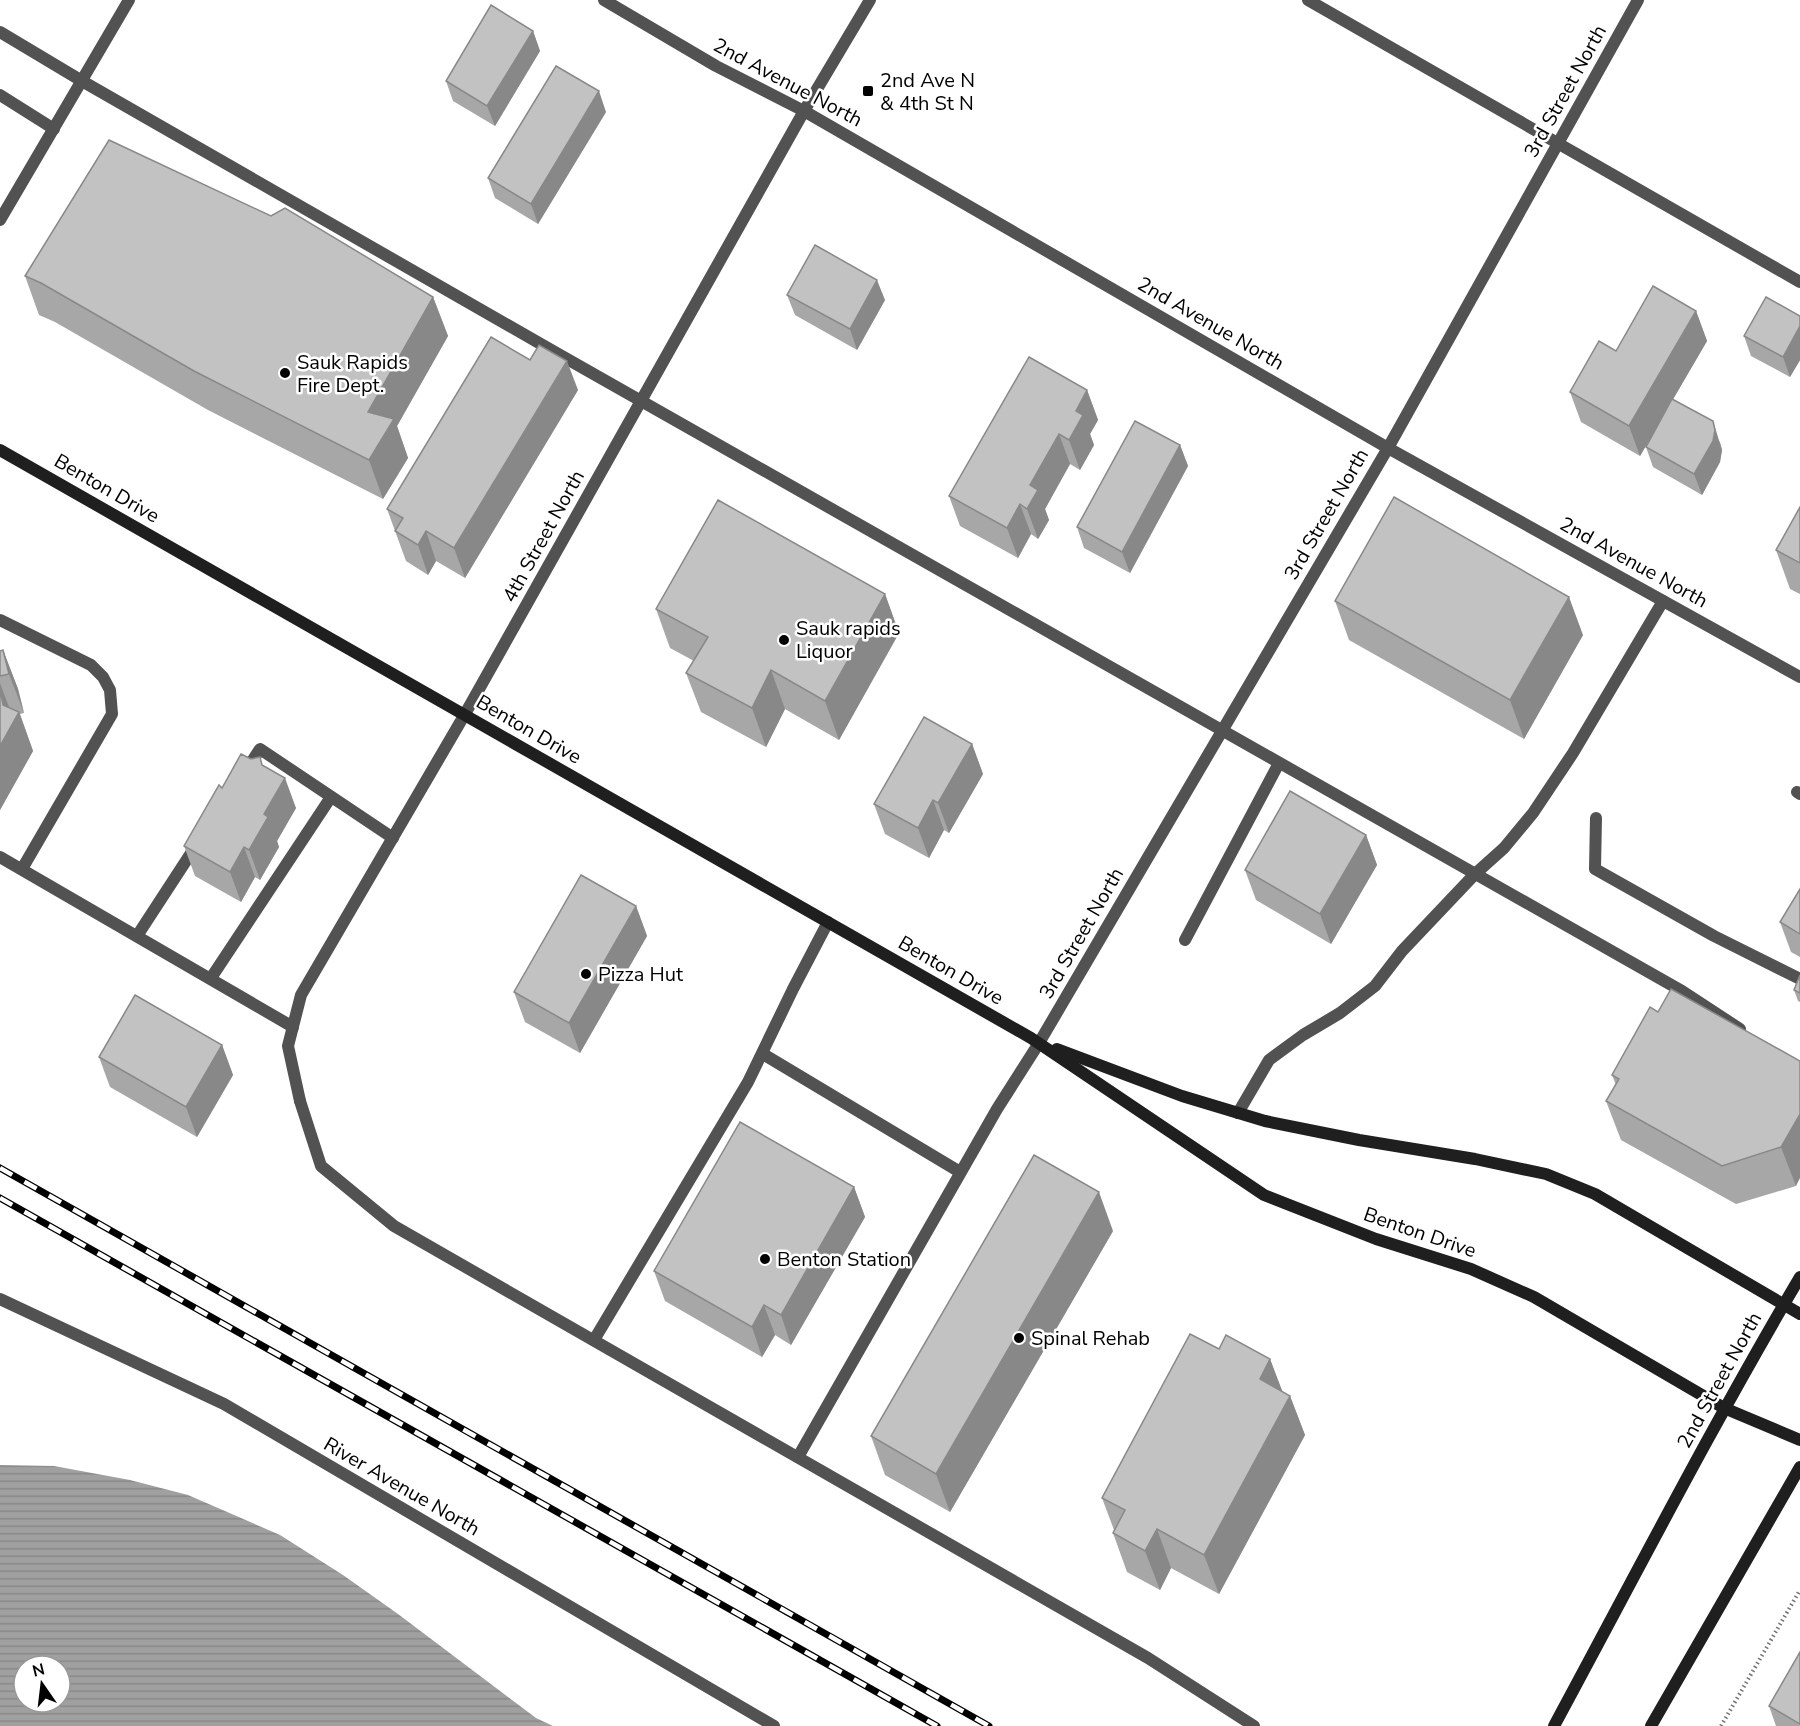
<svg xmlns="http://www.w3.org/2000/svg" width="1800" height="1726" font-family="'Nunito Sans',sans-serif">
  <style>
    .water { fill: url(#water-rules); fill-rule: evenodd }
    .lines { fill: none; stroke-linecap: round; stroke-linejoin: round }
    .path { stroke: #747474; stroke-width: 4; stroke-dasharray: 1.5 3; stroke-linecap: butt }
    .service { stroke: #525252; stroke-width: 12 }
    .minor { stroke: #525252; stroke-width: 12 }
    .secondary { stroke: #1f1f1f; stroke-width: 12 }
    .rail-casing { stroke: #000; stroke-width: 7 }
    .rail { stroke: #fff; stroke-width: 4.5; stroke-dasharray: 14; stroke-linecap: butt }
    .wall { fill: #a7a7a7 }
    .shaded-wall { fill: #888 }
    .building { fill: #c2c2c2; stroke: #888; stroke-width: 1.5 }
    .poi-dot { fill: #000; stroke: #fff; stroke-width: 2 }
    .labels { text-anchor: middle; stroke-width: 5; stroke-linejoin: round; paint-order: stroke }
    .poi-label { font-size: 20px; fill: #000; stroke: #fff; text-anchor: start }
    .street-label { font-size: 20px; fill: #000; stroke: #fff }
  </style>
  <defs>
    <pattern id="water-rules" width="6" height="5" patternUnits="userSpaceOnUse" patternTransform="scale(1.5)"><rect width="6" height="5" fill="#a0a0a0"/><path d="M0 2.5h6" fill="none" stroke="#888"/></pattern>
  </defs>
  <rect width="100%" height="100%" fill="#fff"/>
  <path class="water" d="M0 1465 54 1466 130 1480 188 1495 280 1535 343 1575 398 1614 536 1718 553 1726H0ZM24 1666H60V1702H24Z"/>
  <g class="lines">
    <path class="path" d="M1721 1726 1800 1590"/>
    <g class="service">
      <path d="M1308 0 1800 282"/>
      <path d="M0 32 82 81 553 351 1682 991 1740 1029"/>
      <path d="M0 95 54 129"/>
      <path d="M0 620 91 665 103 677 110 690 112 714 22 869"/>
      <path d="M245 772 260 749 393 838"/>
      <path d="M1797 792 1800 794"/>
      <path d="M1596 818 1595 869 1714 936 1800 979"/>
      <path d="M0 857 293 1027"/>
      <path d="M137 936 197 844"/>
      <path d="M1185 940 1279 763"/>
      <path d="M211 978 331 797"/>
      <path d="M763 1054 960 1172"/>
      <path d="M300 1101 321 1166 394 1226 1148 1658 1254 1726"/>
      <path d="M1238 1113 1269 1060 1303 1035 1340 1013 1375 986 1402 951 1475 874 1504 848 1533 813 1573 753 1663 601"/>
      <path d="M594 1340 748 1082 793 989 828 922"/>
      <path d="M798 1457 997 1109 1039 1043"/>
    </g>
    <g class="minor">
      <path d="M604 0 716 66 804 111 1388 448 1800 677"/>
      <path d="M0 220 129 0"/>
      <path d="M1039 1043 1388 448 1638 0"/>
      <path d="M300 1101 288 1046 301 995 465 714 804 111 870 0"/>
      <path d="M0 1299 224 1404 774 1726"/>
    </g>
    <g class="secondary">
      <path d="M0 450 1031 1038 1264 1195 1376 1239 1471 1269 1534 1297 1724 1408 1800 1440"/>
      <path d="M1057 1049 1182 1096 1265 1121 1359 1140 1475 1159 1546 1174 1595 1194 1800 1314"/>
      <path d="M1554 1726C1635 1576 1713 1424 1800 1277"/>
      <path d="M1651 1726 1800 1467"/>
    </g>
    <g class="rail-casing">
      <g id="rail">
        <path d="M0 1168 989 1726"/>
        <path d="M0 1198 937 1726"/>
      </g>
    </g>
    <use href="#rail" class="rail"/>
  </g>
  <g class="wall">
    <path d="M533 31 540 51 495 126 453 101 446 81Z"/>
    <path d="M606 112 538 224 495 198 488 178Z"/>
    <path d="M25 276 433 297 448 336 397 426 408 458 383 499 208 410 55 322 39 315Z"/>
    <path d="M787 295 885 300 857 350 795 315Z"/>
    <path d="M1696 311 1707 341 1673 399 1720 442 1722 450 1720 462 1702 495 1653 467 1646 447 1654 432 1640 456 1581 422 1570 392 1616 351Z"/>
    <path d="M1800 316V360L1790 377 1751 356 1744 336Z"/>
    <path d="M578 390 465 578 436 561 428 575 406 561 387 509Z"/>
    <path d="M1087 390 1098 420 1090 434 1094 445 1080 470 1070 464 1045 509 1049 520 1038 539 1031 534 1018 558 960 526 949 496Z"/>
    <path d="M1180 445 1188 466 1130 573 1084 548 1077 527Z"/>
    <path d="M1800 507V594L1790 589 1776 550Z"/>
    <path d="M885 594 899 633 839 740 785 709 766 747 701 712 686 673 694 661 670 648 656 609Z"/>
    <path d="M1335 601 1583 635 1524 739 1349 640Z"/>
    <path d="M3 650 18 689 24 713 20 714 33 751 0 810V651Z"/>
    <path d="M972 744 983 774 949 833 944 830 929 858 885 834 874 804Z"/>
    <path d="M263 766 296 808 277 841 279 847 260 880 255 877 241 902 195 876 184 846 222 788Z"/>
    <path d="M1366 835 1377 865 1331 944 1256 900 1245 870Z"/>
    <path d="M1800 889V957L1791 952 1780 922Z"/>
    <path d="M636 906 647 936 580 1053 525 1022 514 992Z"/>
    <path d="M1800 975V1002L1798 1001 1794 990Z"/>
    <path d="M1658 1012 1800 1061 1796 1186 1736 1204 1621 1140 1606 1101 1616 1085 1612 1075Z"/>
    <path d="M222 1045 233 1075 197 1137 110 1087 99 1057Z"/>
    <path d="M854 1187 865 1217 791 1345 775 1335 762 1357 665 1301 654 1271Z"/>
    <path d="M1113 1231 950 1512 885 1475 871 1436Z"/>
    <path d="M1219 1349 1270 1359 1282 1392 1290 1396 1305 1435 1219 1594 1171 1568 1160 1590 1127 1572 1113 1533 1114 1530 1102 1498Z"/>
    <path d="M1800 1652V1726H1776L1769 1706Z"/>
  </g>
  <g class="shaded-wall">
    <path d="M533 31 540 51 495 126 487 106Z"/>
    <path d="M599 91 606 112 538 224 531 204Z"/>
    <path d="M877 280 885 300 857 350 850 329Z"/>
    <path d="M433 297 448 336 397 426 408 458 383 499 369 460 368 412Z"/>
    <path d="M1696 311 1707 341 1640 456 1629 426Z"/>
    <path d="M1800 326V360L1790 377 1783 357Z"/>
    <path d="M567 361 578 390 465 578 454 548Z"/>
    <path d="M1087 390 1098 420 1090 434 1094 445 1080 470 1069 440 1076 411Z"/>
    <path d="M1713 421 1722 450 1720 462 1702 495 1694 474Z"/>
    <path d="M1059 434 1070 464 1045 509 1049 520 1038 539 1027 509 1030 485Z"/>
    <path d="M1180 445 1188 466 1130 573 1122 552Z"/>
    <path d="M1020 504 1031 534 1018 558 1007 528Z"/>
    <path d="M426 531 436 561 428 575 418 545Z"/>
    <path d="M885 594 899 633 839 740 825 701Z"/>
    <path d="M1569 597 1583 635 1524 739 1510 700Z"/>
    <path d="M3 650 18 689 24 713 9 674Z"/>
    <path d="M771 670 785 709 766 747 752 708Z"/>
    <path d="M0 683 12 715 19 712 33 751 0 810V746L3 705 0 688Z"/>
    <path d="M972 744 983 774 949 833 938 803Z"/>
    <path d="M285 778 296 808 277 841 279 847 260 880 249 850 264 814Z"/>
    <path d="M933 800 944 830 929 858 918 828Z"/>
    <path d="M1366 835 1377 865 1331 944 1320 914Z"/>
    <path d="M244 847 255 877 241 902 230 872Z"/>
    <path d="M636 906 647 936 580 1053 569 1023Z"/>
    <path d="M222 1045 233 1075 197 1137 186 1107Z"/>
    <path d="M1800 1114V1178L1796 1186 1781 1147Z"/>
    <path d="M854 1187 865 1217 791 1345 781 1315Z"/>
    <path d="M1099 1192 1113 1231 950 1512 936 1474Z"/>
    <path d="M764 1305 775 1335 762 1357 752 1327Z"/>
    <path d="M1270 1359 1285 1398 1260 1379Z"/>
    <path d="M1290 1396 1305 1435 1219 1594 1204 1555Z"/>
    <path d="M1157 1529 1171 1568 1160 1590 1145 1551Z"/>
  </g>
  <g class="building">
    <path d="M491 5 533 31 487 106 446 81Z"/>
    <path d="M556 66 599 91 531 204 488 178Z"/>
    <path d="M109 140 271 216 285 208 433 297 368 412 394 419 369 460 194 371 41 283 25 276Z"/>
    <path d="M815 245 877 280 850 329 787 295Z"/>
    <path d="M1653 286 1696 311 1629 426 1570 392 1599 341 1616 351Z"/>
    <path d="M1766 297 1800 316V326L1783 357 1744 336Z"/>
    <path d="M491 337 530 360 539 345 567 361 454 548 426 531 418 545 395 531 403 518 387 509Z"/>
    <path d="M1029 357 1087 390 1076 411 1083 415 1069 440 1059 434 1030 485 1038 490 1027 509 1020 504 1007 528 949 496Z"/>
    <path d="M1672 399 1713 421 1715 430 1713 441 1694 474 1646 447Z"/>
    <path d="M1135 421 1180 445 1122 552 1077 527Z"/>
    <path d="M1394 497 1569 597 1510 700 1335 601Z"/>
    <path d="M718 500 885 594 825 701 771 670 752 708 686 673 708 637 656 609Z"/>
    <path d="M1800 507V563L1776 550Z"/>
    <path d="M3 650 9 674 0 676V651Z"/>
    <path d="M0 688 3 705 19 712 0 746Z"/>
    <path d="M924 717 972 744 938 803 933 800 918 828 874 804Z"/>
    <path d="M241 754 251 759 260 757 262 765 285 778 264 814 268 817 249 850 244 847 230 872 184 846 219 785 222 788Z"/>
    <path d="M1290 791 1366 835 1320 914 1245 870Z"/>
    <path d="M581 875 636 906 569 1023 514 992Z"/>
    <path d="M1800 889V934L1780 922Z"/>
    <path d="M1800 975V993L1794 990Z"/>
    <path d="M1671 989 1800 1061V1114L1781 1147 1722 1166 1606 1101 1619 1079 1612 1075 1650 1007 1658 1012Z"/>
    <path d="M135 995 222 1045 186 1107 99 1057Z"/>
    <path d="M740 1122 854 1187 781 1315 764 1305 752 1327 654 1271Z"/>
    <path d="M1034 1155 1099 1192 936 1474 871 1436Z"/>
    <path d="M1190 1334 1219 1349 1226 1335 1270 1359 1260 1379 1290 1396 1204 1555 1157 1529 1145 1551 1113 1533 1125 1510 1102 1498Z"/>
    <path d="M1800 1652V1724L1769 1706Z"/>
  </g>
  <g class="poi-dot">
    <rect x="862" y="85" width="12" height="12" rx="3"/>
    <circle cx="285" cy="373" r="6"/>
    <circle cx="784" cy="640" r="6"/>
    <circle cx="586" cy="974" r="6"/>
    <circle cx="765" cy="1259" r="6"/>
    <circle cx="1019" cy="1338" r="6"/>
  </g>
  <g class="labels">
    <g class="poi-label">
      <text x="880" y="87">2nd Ave N<tspan x="880" dy="23">&amp; 4th St N</tspan></text>
      <text x="297" y="369">Sauk Rapids<tspan x="297" dy="23">Fire Dept.</tspan></text>
      <text x="796" y="635">Sauk rapids<tspan x="796" dy="23">Liquor</tspan></text>
      <text x="598" y="981">Pizza Hut</text>
      <text x="777" y="1266">Benton Station</text>
      <text x="1031" y="1345">Spinal Rehab</text>
    </g>
    <g class="street-label">
      <text transform="translate(788 82) rotate(28)" y="7">2nd Avenue North</text>
      <text transform="translate(1565 91) rotate(-61)" y="7">3rd Street North</text>
      <text transform="translate(1211 323) rotate(30)" y="7">2nd Avenue North</text>
      <text transform="translate(107 488) rotate(30)" y="7">Benton Drive</text>
      <text transform="translate(1326 514) rotate(-60)" y="7">3rd Street North</text>
      <text transform="translate(543 536) rotate(-61)" y="7">4th Street North</text>
      <text transform="translate(1634 562) rotate(29)" y="7">2nd Avenue North</text>
      <text transform="translate(529 729) rotate(30)" y="7">Benton Drive</text>
      <text transform="translate(1081 933) rotate(-60)" y="7">3rd Street North</text>
      <text transform="translate(951 970) rotate(30)" y="7">Benton Drive</text>
      <text transform="translate(1420 1232) rotate(19)" y="7">Benton Drive</text>
      <text transform="translate(1719 1380) rotate(-61)" y="7">2nd Street North</text>
      <text transform="translate(402 1486) rotate(30)" y="7">River Avenue North</text>
    </g>
  </g>
  <g transform="translate(42 1684) rotate(346)"><circle r="28" fill="#ffffff" stroke="#999999" stroke-width="1.5"/>
  <path d="M0-4.5L10 22L0 15L-10 22Z" fill="#000000"/>
  <text y="-9" font-size="16" font-weight="bold" text-anchor="middle" fill="#000000">N</text>
  </g>
</svg>
